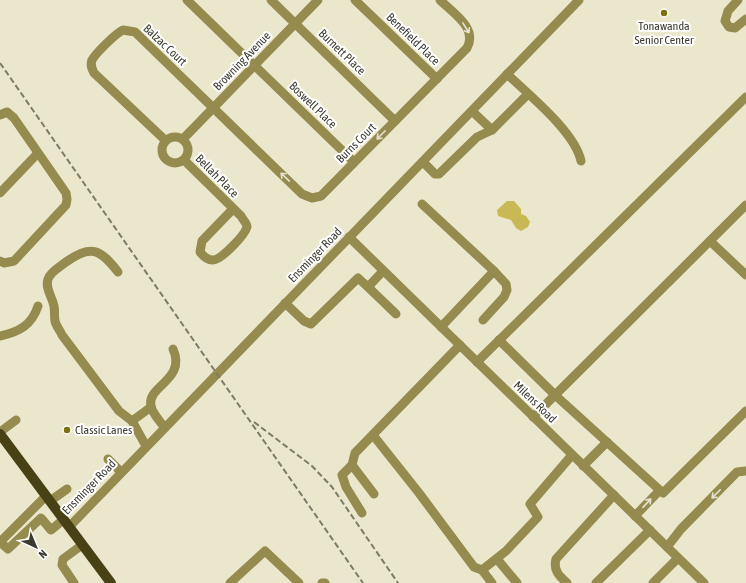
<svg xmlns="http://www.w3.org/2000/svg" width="746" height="583" font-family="'Asap Condensed',sans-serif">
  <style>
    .water { fill: #c8b954 }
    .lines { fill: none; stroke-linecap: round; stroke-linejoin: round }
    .minor { stroke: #958b4e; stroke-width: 9 }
    .major { stroke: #484115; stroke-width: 10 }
    .rail { stroke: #7e7b6a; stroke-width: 2; stroke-dasharray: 6 3; stroke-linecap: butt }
    .oneway { stroke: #e4e2d3 }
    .poi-dot { fill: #7d700f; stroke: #fff; stroke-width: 1.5 }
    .labels { text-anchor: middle; stroke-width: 4; stroke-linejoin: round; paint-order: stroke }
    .poi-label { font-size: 12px; fill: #3c3a30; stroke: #fff }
    .street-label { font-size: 12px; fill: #3c3a30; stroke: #fff }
  </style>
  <rect width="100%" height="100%" fill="#ebe7cc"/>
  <path class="water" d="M507 201H514L521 209V214L526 216 530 222 528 227 521 231 516 228 511 220 498 216 497 210Z"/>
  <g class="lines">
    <g class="minor">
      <path d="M187 0 354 162"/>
      <path d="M271 0 395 121"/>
      <path d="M355 0 437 79"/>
      <path d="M738 0 728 11 725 21 729 27 735 28 746 19"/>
      <path d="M507 74C529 95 575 132 581 161"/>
      <path d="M472 111 492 130 528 94"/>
      <path d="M0 115 7 112 14 118 66 193 67 199 66 205 14 261 4 263 0 261"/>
      <circle cx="175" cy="150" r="13"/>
      <path d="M183 139 318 0"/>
      <path d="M165 140 94 73C92 69 90 65 92 60 96 53 115 34 123 30L135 32 302 194 312 198 321 196 467 48C478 28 453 13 440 0"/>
      <path d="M184 160 241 216C243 220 247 223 247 227 245 235 221 260 213 260 208 260 203 256 200 252L202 241 233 209"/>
      <path d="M423 162 435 174H439L477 137 492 130"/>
      <path d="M0 193 38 153"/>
      <path d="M422 204 494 271 441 327"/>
      <path d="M349 237 704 583"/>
      <path d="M710 241 746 275"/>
      <path d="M118 272C100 249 91 244 66 262 60 267 51 271 48 279 45 289 52 296 54 306 55 311 54 316 55 321 56 326 60 330 62 335L119 411 132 421 146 446"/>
      <path d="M368 287 396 314"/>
      <path d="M285 303 304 321 311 324 358 278 368 287 383 271"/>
      <path d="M483 320 504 297 507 290 506 284 494 271"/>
      <path d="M0 336C19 332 32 325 38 306"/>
      <path d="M499 340 555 395 663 493 746 411"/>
      <path d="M477 362 746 97"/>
      <path d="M533 417 746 205"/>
      <path d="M132 421 151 407"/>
      <path d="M164 427C160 421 152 413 151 406 146 386 187 380 173 349"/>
      <path d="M0 432 16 420"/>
      <path d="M373 435 419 493 474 567 482 570 506 551 538 517 530 504 572 455"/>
      <path d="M108 459 121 472"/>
      <path d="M352 465 374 494"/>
      <path d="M583 466 607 442"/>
      <path d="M50 501 67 489"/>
      <path d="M362 513 346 487 342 475 352 465 355 453 460 345"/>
      <path d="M635 516 659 491"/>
      <path d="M69 527 579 0"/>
      <path d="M0 542 8 549 41 518 51 530 63 520"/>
      <path d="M0 542 46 496"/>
      <path d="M667 547 681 529 737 472 746 471"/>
      <path d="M497 559 517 583"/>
      <path d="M482 570 492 583"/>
      <path d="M74 583 62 565 63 559 82 545"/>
      <path d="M230 583 265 551 299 583"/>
      <path d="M322 583H325"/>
      <path d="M567 583C559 576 553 570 556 559L614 495"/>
      <path d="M596 583 650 530"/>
      <path d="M653 583 678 558"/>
    </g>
    <path class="major" d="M0 434 111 583"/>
    <g class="rail">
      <path d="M0 63 363 583"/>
      <path d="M254 422 312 466 332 487 398 583"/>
    </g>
  </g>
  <defs><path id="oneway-shaft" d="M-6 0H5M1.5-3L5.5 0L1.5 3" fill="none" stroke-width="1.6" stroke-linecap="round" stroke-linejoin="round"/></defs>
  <g class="oneway">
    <use href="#oneway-shaft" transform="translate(466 28) rotate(58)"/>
    <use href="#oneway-shaft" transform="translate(381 135) rotate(135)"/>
    <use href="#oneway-shaft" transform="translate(285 177) rotate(-136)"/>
    <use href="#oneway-shaft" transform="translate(716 494) rotate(135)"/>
    <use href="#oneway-shaft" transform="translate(647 503) rotate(-47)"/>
  </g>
  <g class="poi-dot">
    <circle cx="664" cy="13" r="4"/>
    <circle cx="67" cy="430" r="4"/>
  </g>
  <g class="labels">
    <g class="poi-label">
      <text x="664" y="30">Tonawanda<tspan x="664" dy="14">Senior Center</tspan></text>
      <text x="75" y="434" text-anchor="start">Classic Lanes</text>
    </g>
    <g class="street-label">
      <text transform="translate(413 39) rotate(44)" y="4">Benefield Place</text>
      <text transform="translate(165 45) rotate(43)" y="4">Balzac Court</text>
      <text transform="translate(342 52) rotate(44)" y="4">Burnett Place</text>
      <text transform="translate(242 61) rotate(-46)" y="4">Browning Avenue</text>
      <text transform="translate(313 105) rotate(44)" y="4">Boswell Place</text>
      <text transform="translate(356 143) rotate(-45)" y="4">Burns Court</text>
      <text transform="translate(217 176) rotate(45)" y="4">Bellah Place</text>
      <text transform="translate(315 255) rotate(-46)" y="4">Ensminger Road</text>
      <text transform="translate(535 402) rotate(44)" y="4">Milens Road</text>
      <text transform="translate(89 487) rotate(-46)" y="4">Ensminger Road</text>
    </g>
  </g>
  <g transform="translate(36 547) rotate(136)" stroke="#ffffff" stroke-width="3" paint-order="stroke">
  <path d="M0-3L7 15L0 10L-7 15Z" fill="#3c3a30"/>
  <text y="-6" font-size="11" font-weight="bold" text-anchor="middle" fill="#3c3a30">N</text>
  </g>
</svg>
